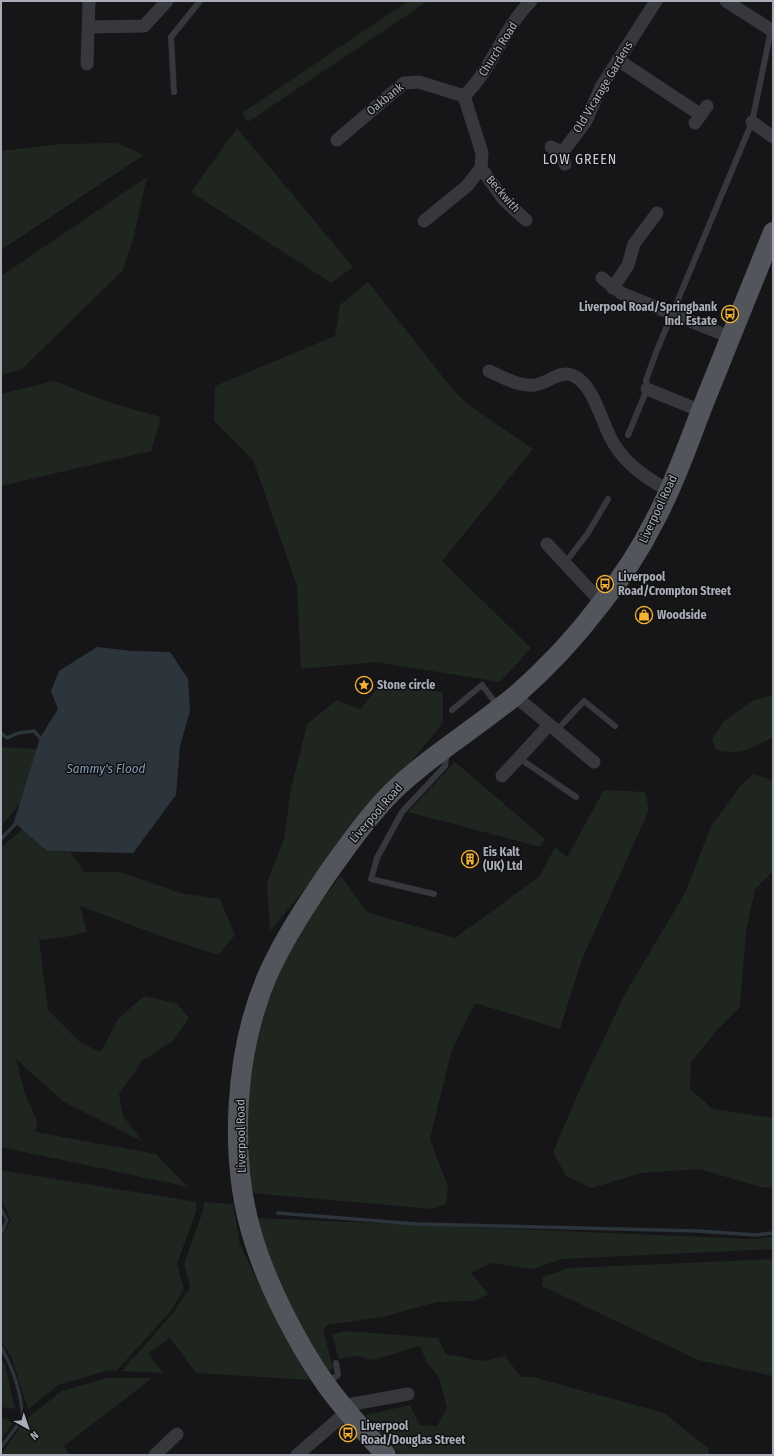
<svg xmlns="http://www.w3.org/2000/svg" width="774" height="1456" font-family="'Fira Sans Condensed',sans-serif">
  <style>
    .green { fill: #1e261f }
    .water { fill: #2c353c }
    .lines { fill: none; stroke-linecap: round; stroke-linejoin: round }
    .stream { stroke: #2c353c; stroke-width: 3.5 }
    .service { stroke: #37383d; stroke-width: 6 }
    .minor { stroke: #37383d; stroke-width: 13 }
    .primary { stroke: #53555c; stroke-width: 20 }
    .labels { text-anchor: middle; stroke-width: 3; stroke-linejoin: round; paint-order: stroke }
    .street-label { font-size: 12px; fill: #a8adb8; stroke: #111113 }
    .poi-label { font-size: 12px; font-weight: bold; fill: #a8adb8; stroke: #111113; text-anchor: start }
    .water-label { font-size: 13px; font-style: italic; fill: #7f9bb3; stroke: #111113 }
    .quarter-label { font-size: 14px; letter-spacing: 1px; fill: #c9ccd4; stroke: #111113 }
  </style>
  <rect width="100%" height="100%" fill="#161618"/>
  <g class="green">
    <path d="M408 1H428L248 122 242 113Z"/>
    <path d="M237 128 353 267 331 283 191 192Z"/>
    <path d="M117 143 144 155 1 250V151L61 144Z"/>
    <path d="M147 177 134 235 123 270 21 370 1 375V276Z"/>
    <path d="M368 282 454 391 469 405 533 449 442 561 531 648 500 682 376 662 301 669 297 586 253 460 214 421 215 386 335 336 340 305Z"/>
    <path d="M54 381 114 404 161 417 151 451 1 486V394Z"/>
    <path d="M385 680 443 693V723L270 931 267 882 284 839 291 788 307 724 337 700 360 709Z"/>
    <path d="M773 695V737C754 748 738 756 716 750L712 739 724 721 754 700Z"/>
    <path d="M1 747 37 749 21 802 1 827Z"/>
    <path d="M455 762 545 839 540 847 408 812Z"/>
    <path d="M754 774 773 781V871L755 889 746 932 740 1007 719 1028 691 1062 690 1089 713 1109 773 1118V1188L761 1187 699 1169 641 1173 592 1188 566 1176 553 1152 579 1091 625 994 685 893 711 826 741 785Z"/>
    <path d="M604 790 645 792 649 810 582 959 560 1029 475 1003 451 1052 430 1139 448 1187 446 1204 433 1209 251 1193 245 1127 246 1059 271 982 308 916 341 876 367 912 455 938 540 876 555 847 567 857Z"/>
    <path d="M23 829 47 851 70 852 84 872H120L180 893 220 899 235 935 218 955 158 935 80 906 87 932 65 937 39 940 48 1010 81 1043 101 1052 118 1019 144 996 176 1003 189 1018 173 1041 142 1061 119 1094 123 1116 142 1141 64 1102 16 1059 25 1094 37 1121 35 1132 156 1154 188 1187 1 1147V847Z"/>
    <path d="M1 1170 196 1202V1211L177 1264 184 1289 170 1312 116 1371 109 1370 58 1385 28 1409 12 1359 1 1341V1240L11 1219 1 1200Z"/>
    <path d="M204 1202 233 1204 240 1245 286 1340 310 1380 196 1373 170 1338 148 1353 163 1373 122 1371 173 1313 190 1288 184 1264 203 1211Z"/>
    <path d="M257 1218 751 1239 773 1237V1249L562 1259 533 1269 491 1263 471 1273 488 1294 474 1301 437 1302 382 1317 327 1325 323 1330 333 1368 327 1372C295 1326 274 1272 257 1218Z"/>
    <path d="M773 1259V1376L698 1360 542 1286 543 1277 569 1268Z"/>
    <path d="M347 1331 438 1338 446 1354 483 1361 505 1356 521 1377H533L664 1413 709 1449 708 1455H400L365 1415 410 1405 420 1425 437 1426 447 1408 439 1378 426 1361 420 1346 373 1360 357 1356 339 1359 332 1334Z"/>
    <path d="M1 1359 5 1365 15 1409 1 1407Z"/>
    <path d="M107 1378H152L64 1446 70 1455H1L25 1420 62 1391Z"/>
    <path d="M1 1418 15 1420 1 1440Z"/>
  </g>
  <path class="water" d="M97 647 132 651 170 652 188 679 190 711 180 746 176 795 133 853 47 851 14 822 40 738 58 709 51 691 59 671Z"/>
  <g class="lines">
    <g class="stream">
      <path d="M1 733 7 738 18 733 34 731 43 741"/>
      <path d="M1 839 18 821"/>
      <path d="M1 1209 7 1220 1 1234"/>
      <path d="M278 1213 417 1224 697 1231 756 1235 773 1233"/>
      <path d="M1 1347C13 1368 21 1393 23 1418L1 1447"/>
    </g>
    <g class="service">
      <path d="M174 92 171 37 200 1"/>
      <path d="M628 435 647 389 646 380 657 350 752 122 771 30"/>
      <path d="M565 563 588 533 608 499"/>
      <path d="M452 710 482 685 498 706"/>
      <path d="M556 731 584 701 615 726"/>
      <path d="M519 758 576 797"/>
      <path d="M434 894 371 879 377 858 402 812 445 766 447 752"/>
      <path d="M328 1382 338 1375 336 1363"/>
    </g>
    <g class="minor">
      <path d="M726 1 773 31"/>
      <path d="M89 27 144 26 167 1"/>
      <path d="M618 60 701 115"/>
      <path d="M87 64 89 1"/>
      <path d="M464 96C492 70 503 28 531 1"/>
      <path d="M752 122 773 137"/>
      <path d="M695 123 707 106"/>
      <path d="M337 140 404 83 419 82 464 96"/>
      <path d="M551 147 562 153 565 164"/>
      <path d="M562 153 586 121 601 87 656 1"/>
      <path d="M481 168 504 200 526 220"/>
      <path d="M424 221 467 186 481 168 482 153 464 96"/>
      <path d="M602 278 621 293 730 337"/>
      <path d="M613 288 628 265 634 244 657 213"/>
      <path d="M489 371C503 377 519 387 535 385 546 384 560 370 572 375 595 384 601 424 614 444 627 465 646 478 668 490"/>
      <path d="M647 389 701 411"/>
      <path d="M547 544 602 603"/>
      <path d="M515 696 594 762"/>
      <path d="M502 776 549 725"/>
      <path d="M342 1406 408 1394"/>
      <path d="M155 1455 177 1434"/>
      <path d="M297 1455 347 1412"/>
    </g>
    <path class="primary" d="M386 1455C365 1432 343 1409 325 1383 298 1345 268 1286 254 1241 228 1160 234 1050 269 972 285 937 307 904 328 873 348 845 367 818 391 793 429 756 475 729 516 695 547 668 575 638 600 605 621 579 640 550 655 520 676 481 691 435 708 393 729 340 751 286 773 232"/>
  </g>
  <defs>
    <g id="bus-ring" transform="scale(0.9)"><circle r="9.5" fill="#111113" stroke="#f2b134" stroke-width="1.5"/><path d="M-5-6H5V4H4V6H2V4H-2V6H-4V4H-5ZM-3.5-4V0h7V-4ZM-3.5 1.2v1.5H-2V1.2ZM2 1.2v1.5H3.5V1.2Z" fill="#f2b134"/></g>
    <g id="shop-ring" transform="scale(0.9)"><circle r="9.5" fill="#111113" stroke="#f2b134" stroke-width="1.5"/><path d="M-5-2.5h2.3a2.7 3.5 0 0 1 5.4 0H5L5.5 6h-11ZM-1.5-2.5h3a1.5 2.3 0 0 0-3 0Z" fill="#f2b134"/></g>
    <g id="sight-ring" transform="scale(0.9)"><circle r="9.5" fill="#111113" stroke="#f2b134" stroke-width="1.5"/><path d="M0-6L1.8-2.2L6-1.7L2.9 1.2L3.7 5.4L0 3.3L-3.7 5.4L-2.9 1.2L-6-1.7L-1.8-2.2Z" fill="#f2b134"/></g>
    <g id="building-ring" transform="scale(0.9)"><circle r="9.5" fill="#111113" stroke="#f2b134" stroke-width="1.5"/><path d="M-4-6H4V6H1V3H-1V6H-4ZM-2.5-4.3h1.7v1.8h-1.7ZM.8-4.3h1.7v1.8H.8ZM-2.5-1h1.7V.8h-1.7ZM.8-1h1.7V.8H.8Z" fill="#f2b134"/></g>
  </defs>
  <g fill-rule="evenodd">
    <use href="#bus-ring" x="730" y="314"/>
    <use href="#bus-ring" x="605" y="584"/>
    <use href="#shop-ring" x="644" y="615"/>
    <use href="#sight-ring" x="364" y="685"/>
    <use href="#building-ring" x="470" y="859"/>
    <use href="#bus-ring" x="348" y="1433"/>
  </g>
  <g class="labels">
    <g class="street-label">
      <text transform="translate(498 49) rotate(-58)" y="4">Church Road</text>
      <text transform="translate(603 87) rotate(-59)" y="4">Old Vicarage Gardens</text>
      <text transform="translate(385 99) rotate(-39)" y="4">Oakbank</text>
      <text transform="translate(503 194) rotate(49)" y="4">Beckwith</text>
      <text transform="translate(658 509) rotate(-65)" y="4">Liverpool Road</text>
      <text transform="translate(376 813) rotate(-49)" y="4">Liverpool Road</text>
      <text transform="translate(241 1136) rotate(-91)" y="4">Liverpool Road</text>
    </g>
    <g class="poi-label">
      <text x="717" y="311" text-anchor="end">Liverpool Road/Springbank<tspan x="717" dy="14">Ind. Estate</tspan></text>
      <text x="618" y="581">Liverpool<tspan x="618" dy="14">Road/Crompton Street</tspan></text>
      <text x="657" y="619">Woodside</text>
      <text x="377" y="689">Stone circle</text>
      <text x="483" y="856">Eis Kalt<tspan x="483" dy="14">(UK) Ltd</tspan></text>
      <text x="361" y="1430">Liverpool<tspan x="361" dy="14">Road/Douglas Street</tspan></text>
    </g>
    <g class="water-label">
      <text x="106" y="773">Sammy's Flood</text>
    </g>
    <g class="quarter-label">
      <text x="580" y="164">LOW GREEN</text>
    </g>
  </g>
  <rect width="774" height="1456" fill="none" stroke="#a8adb8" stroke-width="4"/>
  <g transform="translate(28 1428) rotate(140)" stroke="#111113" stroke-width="3" paint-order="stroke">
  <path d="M0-3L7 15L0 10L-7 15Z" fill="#a8adb8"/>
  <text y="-6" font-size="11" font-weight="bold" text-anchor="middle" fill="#a8adb8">N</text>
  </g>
</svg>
